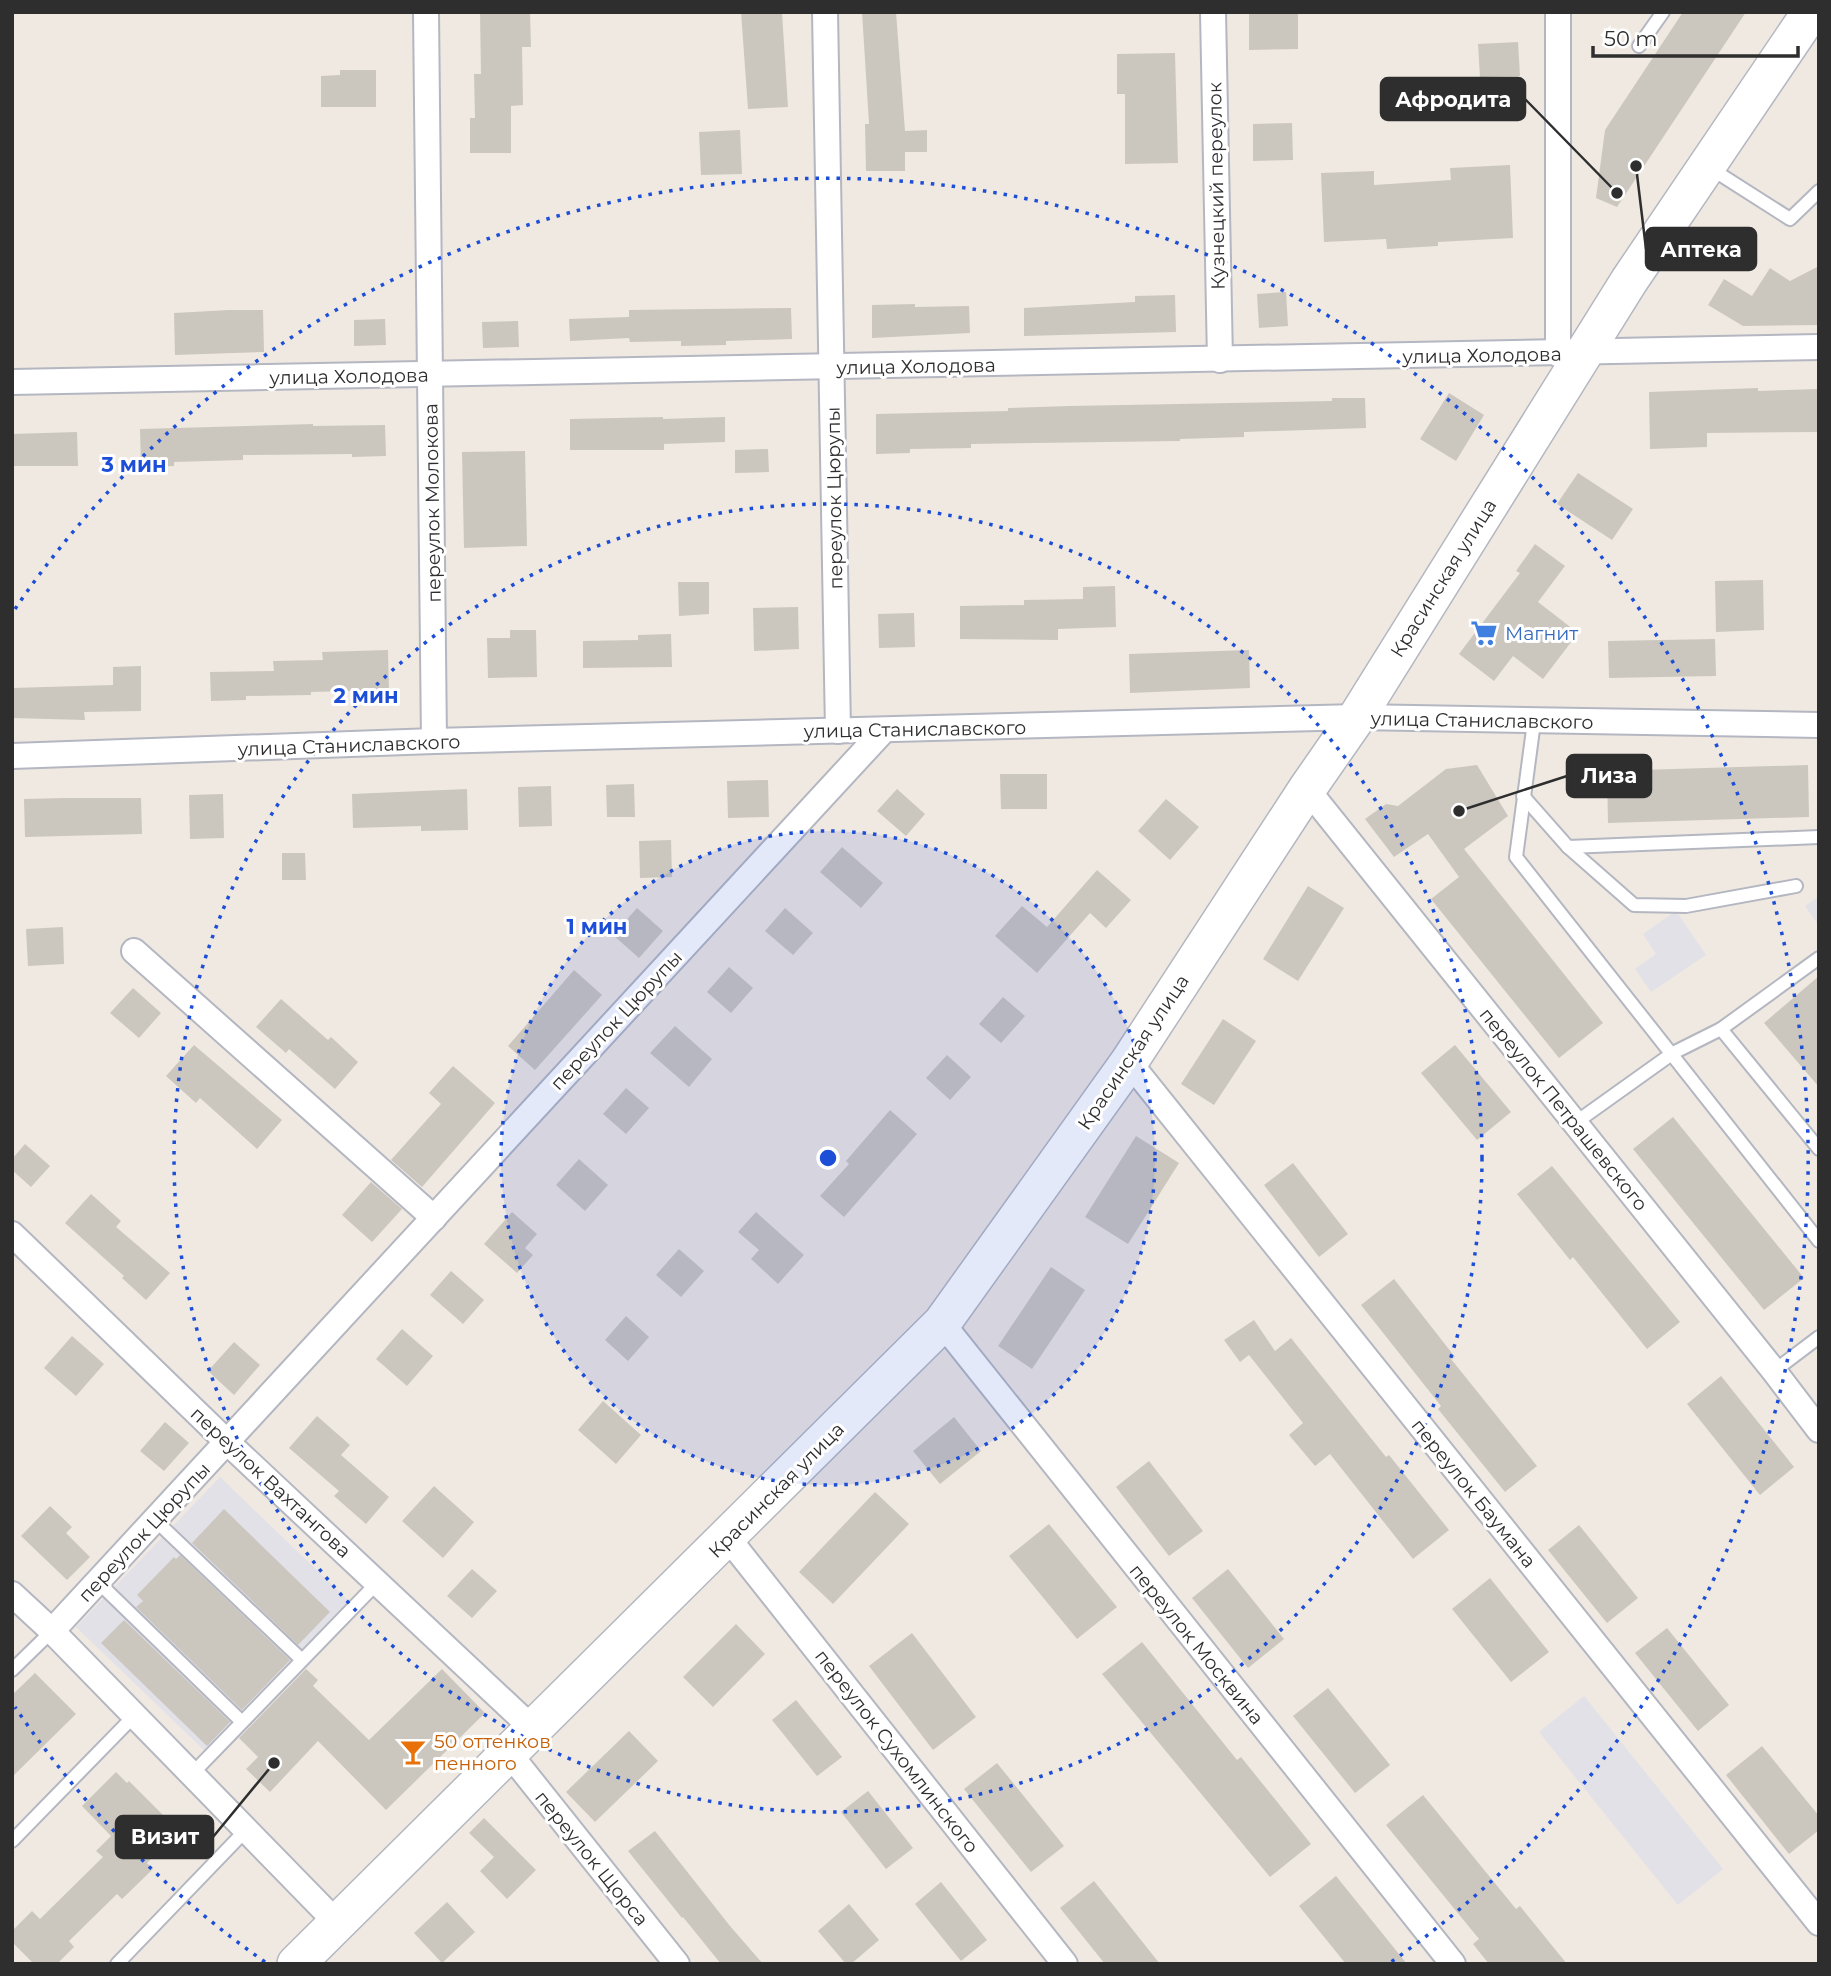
<svg xmlns="http://www.w3.org/2000/svg" width="1831" height="1976" font-family="Montserrat,sans-serif">
  <style>
    .industrial { fill: #e3e1e8 }
    .building { fill: #cbc7bf }
    .lines { fill: none; stroke-linecap: round; stroke-linejoin: round }
    .lane-casing { stroke: #b4b7c1; stroke-width: 16 }
    .street-casing { stroke: #b4b7c1; stroke-width: 28 }
    .secondary-casing { stroke: #b4b7c1; stroke-width: 40 }
    .lane { stroke: #fff; stroke-width: 12 }
    .street { stroke: #fff; stroke-width: 24 }
    .secondary { stroke: #fff; stroke-width: 37 }
    .ring { fill: none; stroke: #1d4ed8; stroke-width: 3.5; stroke-dasharray: 3.5 7 }
    .labels { text-anchor: middle; stroke-width: 6; stroke-linejoin: round; paint-order: stroke }
    .street-label { font-size: 19px; fill: #2e2e2e; stroke: #fff }
    .shop-label { font-size: 19px; fill: #366cbe; stroke: #fff; text-anchor: start }
    .food-label { font-size: 19px; fill: #c56008; stroke: #fff; text-anchor: start }
    .centre { fill: #1d4ed8; stroke: #fff; stroke-width: 3.5 }
    .ring-label { font-size: 21px; text-anchor: middle; font-weight: bold; fill: #1d4ed8; stroke: #fff; stroke-width: 6; stroke-linejoin: round; paint-order: stroke }
    .leader { fill: none; stroke: #2e2e2e; stroke-width: 2.5 }
    .callout-dot { fill: #2e2e2e; stroke: #fff; stroke-width: 2.5 }
    .callout { fill: #2e2e2e; stroke: #2e2e2e; stroke-width: 2.5 }
    .callout-label { font-size: 21px; text-anchor: middle; font-weight: bold; fill: #fff }
  </style>
  <rect width="100%" height="100%" fill="#efe9e1"/>
  <g class="industrial">
    <path d="M1819 896V926L1805 906Z"/>
    <path d="M1676 911 1706 955 1651 992 1635 969 1656 954 1643 934Z"/>
    <path d="M220 1477 354 1606 209 1755 76 1627Z"/>
    <path d="M1584 1696 1723 1869 1678 1905 1539 1732Z"/>
  </g>
  <g class="building">
    <path d="M480 12H530L531 47H522L523 105 511 106V153H470V118H475L474 74H481Z"/>
    <path d="M741 12H782L788 107 748 109Z"/>
    <path d="M862 12H896L905 131 927 130V152H905V171H866L865 124H869Z"/>
    <path d="M1249 12H1298V49L1249 50Z"/>
    <path d="M1683 12H1746L1617 207 1596 198 1605 130Z"/>
    <path d="M1518 42 1520 76 1480 77 1478 44Z"/>
    <path d="M1175 53 1178 163 1125 164V94H1117V54Z"/>
    <path d="M340 70H376V107H321V76L340 75Z"/>
    <path d="M1292 123 1293 160 1253 161V124Z"/>
    <path d="M740 130 742 174 701 175 699 132Z"/>
    <path d="M1510 165 1513 238 1438 242V246L1387 249 1386 239 1324 242 1321 173 1374 171V185L1451 180 1450 168Z"/>
    <path d="M1819 266V325L1743 326 1708 305 1724 279 1752 296 1770 268 1790 281Z"/>
    <path d="M1286 292 1288 326 1259 328 1257 294Z"/>
    <path d="M1175 295 1176 332 1024 336V308L1135 302V296Z"/>
    <path d="M915 304V307L969 306 970 333 872 338V305Z"/>
    <path d="M791 308 792 339 726 341V345L681 346V341L630 342 629 338 570 341 569 319 629 317V310Z"/>
    <path d="M229 310H263L264 352 175 355 174 313Z"/>
    <path d="M385 319 386 345 354 346V320Z"/>
    <path d="M518 321 519 347 483 348 482 322Z"/>
    <path d="M1758 388V391L1819 389V432L1707 433V447L1650 449 1649 392Z"/>
    <path d="M1449 393 1484 415 1456 461 1420 439Z"/>
    <path d="M1332 398H1365L1366 428 1244 432V437L1180 439V441L971 444V448L910 449V453L876 454V414L1008 411V408L1069 406 1332 401Z"/>
    <path d="M663 417V419L725 417V442L664 444V450H570V419Z"/>
    <path d="M313 424V426L385 425 386 456 352 457V454L243 455V460L174 462V466L141 467 140 429Z"/>
    <path d="M77 432 78 466H12V434Z"/>
    <path d="M768 449 769 472 735 473V450Z"/>
    <path d="M525 451 527 546 464 548 462 452Z"/>
    <path d="M1578 473 1633 509 1612 540 1557 504Z"/>
    <path d="M1535 544 1565 566 1538 602 1578 633 1543 679 1513 656 1494 681 1459 654 1520 573 1516 571Z"/>
    <path d="M1763 580 1764 630 1716 632 1715 581Z"/>
    <path d="M678 582H709V614L679 616Z"/>
    <path d="M1115 586 1116 627 1058 629V640L960 639V606L1024 605V600L1083 599V587Z"/>
    <path d="M798 607 799 649 754 651 753 608Z"/>
    <path d="M914 613 915 647 879 648 878 614Z"/>
    <path d="M510 630H536L537 677 488 678 487 638H510Z"/>
    <path d="M671 634 672 667 583 668V641L638 640V635Z"/>
    <path d="M1715 639 1716 676 1609 678 1608 641Z"/>
    <path d="M388 650 389 690 311 692V695L246 696V700L211 701 210 672 274 671 273 661 323 660 322 652Z"/>
    <path d="M1249 650 1250 688 1130 693 1129 654Z"/>
    <path d="M141 666V711L84 712 85 720 12 718V688L113 685V667Z"/>
    <path d="M1477 765 1508 816 1464 849 1603 1023 1559 1058 1431 899 1459 877 1428 834 1394 857 1365 819 1386 804 1398 806 1446 769Z"/>
    <path d="M1808 765 1809 817 1608 823 1607 771Z"/>
    <path d="M1000 774H1047V809H1001Z"/>
    <path d="M768 780 769 817 728 818 727 781Z"/>
    <path d="M634 784 635 817H607L606 785Z"/>
    <path d="M551 786 552 826 519 827 518 787Z"/>
    <path d="M467 789 468 830 421 831V826L353 828 352 794Z"/>
    <path d="M897 789 925 814 906 836 877 811Z"/>
    <path d="M223 794 224 838 190 839 189 795Z"/>
    <path d="M65 798H141L142 834 25 837 24 799Z"/>
    <path d="M1166 799 1199 827 1170 860 1138 831Z"/>
    <path d="M671 840 672 877 640 878 639 841Z"/>
    <path d="M842 847 883 883 861 908 820 872Z"/>
    <path d="M282 853H305L306 880H282Z"/>
    <path d="M1097 870 1131 900 1106 928 1090 913 1037 973 995 936 1022 906 1047 927Z"/>
    <path d="M1308 886 1344 908 1298 981 1263 959Z"/>
    <path d="M637 908 663 931 639 958 613 935Z"/>
    <path d="M785 908 813 933 793 955 765 931Z"/>
    <path d="M63 927 64 964 28 966 26 929Z"/>
    <path d="M729 967 753 988 731 1013 707 992Z"/>
    <path d="M574 970 602 995 535 1070 508 1046Z"/>
    <path d="M1819 976V1087L1764 1023Z"/>
    <path d="M133 988 161 1013 139 1038 110 1013Z"/>
    <path d="M1003 997 1025 1016 1001 1043 979 1024Z"/>
    <path d="M281 999 328 1040 331 1037 358 1062 335 1089 289 1049 286 1053 256 1027Z"/>
    <path d="M1223 1019 1256 1041 1214 1105 1181 1084Z"/>
    <path d="M675 1026 712 1059 689 1087 650 1053Z"/>
    <path d="M194 1045 282 1120 257 1149 200 1098 196 1103 166 1076Z"/>
    <path d="M1455 1045 1511 1112 1477 1140 1421 1073Z"/>
    <path d="M947 1055 971 1077 950 1100 926 1078Z"/>
    <path d="M453 1066 495 1103 422 1187 391 1160 441 1104 429 1093Z"/>
    <path d="M626 1088 649 1108 626 1134 603 1114Z"/>
    <path d="M890 1110 917 1134 844 1217 820 1196 849 1164 846 1161Z"/>
    <path d="M1673 1117 1804 1278 1764 1310 1633 1149Z"/>
    <path d="M1136 1136 1179 1163 1128 1244 1085 1217Z"/>
    <path d="M25 1144 50 1166 31 1187 12 1170V1159Z"/>
    <path d="M579 1159 608 1185 585 1211 556 1185Z"/>
    <path d="M1293 1163 1348 1234 1319 1257 1264 1185Z"/>
    <path d="M1552 1166 1680 1322 1647 1349 1573 1257 1570 1260 1517 1194Z"/>
    <path d="M371 1182 402 1209 372 1242 342 1215Z"/>
    <path d="M91 1194 121 1221 116 1227 170 1273 146 1300 122 1278 124 1276 65 1223Z"/>
    <path d="M512 1212 537 1234 525 1248 533 1255 517 1273 484 1244Z"/>
    <path d="M756 1212 804 1255 778 1284 751 1259 759 1250 738 1232Z"/>
    <path d="M679 1249 704 1271 681 1297 656 1275Z"/>
    <path d="M1051 1267 1085 1290 1032 1369 998 1346Z"/>
    <path d="M451 1271 484 1300 463 1324 430 1295Z"/>
    <path d="M1394 1279 1455 1357 1451 1359 1537 1466 1505 1492 1438 1409 1441 1406 1361 1305Z"/>
    <path d="M626 1316 649 1337 628 1361 605 1340Z"/>
    <path d="M1254 1320 1275 1351 1291 1338 1386 1457 1389 1455 1449 1530 1413 1559 1330 1454 1315 1466 1289 1435 1303 1423 1249 1355 1240 1362 1224 1340Z"/>
    <path d="M402 1329 433 1356 407 1386 376 1359Z"/>
    <path d="M72 1336 104 1364 76 1396 44 1368Z"/>
    <path d="M234 1342 260 1365 234 1395 208 1371Z"/>
    <path d="M1721 1376 1794 1467 1760 1495 1687 1404Z"/>
    <path d="M603 1401 641 1435 616 1464 578 1430Z"/>
    <path d="M317 1416 350 1445 341 1455 389 1497 366 1524 334 1496 339 1491 289 1448Z"/>
    <path d="M954 1417 981 1451 940 1484 913 1451Z"/>
    <path d="M165 1422 189 1443 164 1471 140 1451Z"/>
    <path d="M1149 1461 1203 1531 1169 1556 1116 1487Z"/>
    <path d="M434 1486 474 1522 443 1558 402 1521Z"/>
    <path d="M875 1492 909 1524 833 1604 799 1572Z"/>
    <path d="M50 1506 72 1527 66 1533 90 1557 67 1580 21 1536Z"/>
    <path d="M224 1509 330 1612 298 1645 192 1543Z"/>
    <path d="M1049 1524 1117 1607 1077 1639 1009 1556Z"/>
    <path d="M1579 1525 1638 1598 1607 1623 1548 1550Z"/>
    <path d="M180 1555 290 1660 242 1710 136 1607 143 1601 137 1595 174 1557 176 1559Z"/>
    <path d="M472 1569 497 1591 472 1618 447 1596Z"/>
    <path d="M1228 1569 1284 1639 1248 1668 1192 1598Z"/>
    <path d="M1490 1578 1549 1652 1511 1682 1452 1609Z"/>
    <path d="M124 1620 230 1722 207 1746 101 1643Z"/>
    <path d="M736 1624 765 1654 713 1707 683 1677Z"/>
    <path d="M1667 1628 1729 1705 1698 1731 1635 1653Z"/>
    <path d="M912 1633 976 1717 933 1750 869 1666Z"/>
    <path d="M1142 1642 1237 1760 1241 1757 1311 1844 1270 1877 1102 1674Z"/>
    <path d="M306 1669 318 1680 313 1686 369 1740 442 1669 485 1713 386 1810 318 1741 270 1792 246 1769 258 1757 239 1738Z"/>
    <path d="M35 1673 76 1714 12 1777V1695Z"/>
    <path d="M1328 1688 1390 1765 1355 1793 1293 1716Z"/>
    <path d="M796 1700 842 1757 817 1776 772 1720Z"/>
    <path d="M629 1731 658 1761 595 1822 566 1792Z"/>
    <path d="M1762 1746 1819 1816V1830L1789 1854 1726 1775Z"/>
    <path d="M997 1763 1064 1846 1031 1872 964 1789Z"/>
    <path d="M116 1772 127 1783 129 1781 165 1817 159 1822 173 1837 147 1863 153 1869 122 1899 117 1894 69 1941 74 1947 57 1964H34L12 1942V1931L32 1911 40 1919 103 1857 96 1851 111 1836 82 1806Z"/>
    <path d="M868 1791 913 1848 886 1869 841 1812Z"/>
    <path d="M1423 1795 1516 1909 1520 1906 1567 1964H1489L1473 1944 1479 1939 1386 1825Z"/>
    <path d="M484 1818 536 1870 507 1899 480 1871 494 1857 469 1833Z"/>
    <path d="M655 1831 730 1926 763 1964H721L683 1917 682 1918 628 1851Z"/>
    <path d="M1336 1876 1407 1964H1346L1299 1906Z"/>
    <path d="M1094 1881 1160 1964H1105L1060 1908Z"/>
    <path d="M941 1882 987 1940 961 1961 915 1904Z"/>
    <path d="M447 1902 475 1932 442 1963 414 1933Z"/>
    <path d="M849 1904 879 1940 851 1964H846L818 1931Z"/>
  </g>
  <g class="lines">
    <g class="lane-casing">
      <g id="lane">
        <path d="M1639 46 1663 12"/>
        <path d="M1710 168 1790 219 1819 191"/>
        <path d="M1534 722 1516 857 1819 1241"/>
        <path d="M1523 796 1568 847 1819 837"/>
        <path d="M1568 847 1634 905 1686 906 1796 886"/>
        <path d="M1721 1029 1819 1149"/>
        <path d="M1575 1123 1673 1053 1721 1029 1819 958"/>
        <path d="M1774 1371 1819 1337"/>
        <path d="M155 1520 302 1660"/>
        <path d="M98 1582 242 1722"/>
        <path d="M12 1670 52 1631"/>
        <path d="M191 1775 377 1583"/>
        <path d="M12 1841 134 1716"/>
        <path d="M117 1964 246 1830"/>
      </g>
    </g>
    <g class="street-casing">
      <g id="street">
        <path d="M426 12 434 741"/>
        <path d="M825 12 838 731"/>
        <path d="M1213 12 1220 360"/>
        <path d="M1558 12V354"/>
        <path d="M12 382 1819 347"/>
        <path d="M12 756 434 741 1357 717 1819 725"/>
        <path d="M1307 789 1774 1371 1819 1430"/>
        <path d="M134 951 434 1218"/>
        <path d="M1129 1062 1819 1923"/>
        <path d="M12 1234 227 1442 532 1728"/>
        <path d="M942 1323 1453 1964"/>
        <path d="M728 1538 1065 1964"/>
        <path d="M12 1594 52 1631 337 1923"/>
        <path d="M52 1631 884 730"/>
        <path d="M508 1752 677 1964"/>
      </g>
    </g>
    <g class="secondary-casing">
      <path id="secondary" d="M296 1964 942 1323 1129 1062 1307 789 1357 717 1629 281 1811 12"/>
    </g>
    <use href="#lane" class="lane"/>
    <use href="#street" class="street"/>
    <use href="#secondary" class="secondary"/>
  </g>
  <circle cx="828" cy="1158" r="327" fill="#1d4ed8" fill-opacity=".12"/>
  <g class="ring">
    <circle cx="828" cy="1158" r="327"/>
    <circle cx="828" cy="1158" r="654"/>
    <path d="M265 1962A981 981 0 0 1 15 1707M15 609A981 981 0 1 1 1391 1962"/>
  </g>
  <defs>
    <g id="supermarket-bare" transform="scale(2.1)"><path d="M-6-5.5h2.5l.6 2H6L4.5 2H-2.5L-4.4-4H-6ZM-1.5 3.2a1.3 1.3 0 1 0 .1 0ZM3 3.2a1.3 1.3 0 1 0 .1 0Z" fill="#3f7fe0" stroke="#fff" stroke-width="2.5" paint-order="stroke"/></g>
    <g id="bar-bare" transform="scale(2.1)"><path d="M-6-5H6L.8 .8V4.5H3.5V6h-7V4.5H-.8V.8Z" fill="#e8710a" stroke="#fff" stroke-width="2.5" paint-order="stroke"/></g>
  </defs>
  <g fill-rule="evenodd">
    <use href="#supermarket-bare" x="1484" y="633"/>
    <use href="#bar-bare" x="413" y="1752"/>
  </g>
  <g class="labels">
    <g class="street-label">
      <text transform="translate(1216 186) rotate(-91)" y="7">Кузнецкий переулок</text>
      <text transform="translate(1482 355) rotate(-1)" y="7">улица Холодова</text>
      <text transform="translate(916 366) rotate(-1)" y="7">улица Холодова</text>
      <text transform="translate(349 376) rotate(-1)" y="7">улица Холодова</text>
      <text transform="translate(834 498) rotate(-91)" y="7">переулок Цюрупы</text>
      <text transform="translate(432 503) rotate(-91)" y="7">переулок Молокова</text>
      <text transform="translate(1443 578) rotate(-58)" y="7">Красинская улица</text>
      <text transform="translate(1482 720) rotate(1)" y="7">улица Станиславского</text>
      <text transform="translate(915 729) rotate(-1)" y="7">улица Станиславского</text>
      <text transform="translate(349 745) rotate(-2)" y="7">улица Станиславского</text>
      <text transform="translate(616 1020) rotate(-47)" y="7">переулок Цюрупы</text>
      <text transform="translate(1133 1052) rotate(-56)" y="7">Красинская улица</text>
      <text transform="translate(1564 1109) rotate(51)" y="7">переулок Петрашевского</text>
      <text transform="translate(271 1482) rotate(43)" y="7">переулок Вахтангова</text>
      <text transform="translate(776 1490) rotate(-45)" y="7">Красинская улица</text>
      <text transform="translate(1474 1493) rotate(51)" y="7">переулок Баумана</text>
      <text transform="translate(144 1532) rotate(-47)" y="7">переулок Цюрупы</text>
      <text transform="translate(1197 1644) rotate(51)" y="7">переулок Москвина</text>
      <text transform="translate(897 1751) rotate(52)" y="7">переулок Сухомлинского</text>
      <text transform="translate(592 1858) rotate(51)" y="7">переулок Щорса</text>
    </g>
    <g class="shop-label">
      <text x="1505" y="640">Магнит</text>
    </g>
    <g class="food-label">
      <text x="434" y="1748">50 оттенков<tspan x="434" dy="22">пенного</tspan></text>
    </g>
  </g>
  <circle cx="828" cy="1158" r="10" class="centre"/>
  <g class="ring-label">
    <text x="134" y="472">3 мин</text>
    <text x="366" y="703">2 мин</text>
    <text x="597" y="934">1 мин</text>
  </g>
  <path class="leader" d="M1617 193L1525 99M1636 166L1646 249M1459 811L1567 776M274 1763L213 1837"/>
  <g class="callout-dot">
    <circle cx="1617" cy="193" r="7"/>
    <circle cx="1636" cy="166" r="7"/>
    <circle cx="1459" cy="811" r="7"/>
    <circle cx="274" cy="1763" r="7"/>
  </g>
  <g class="callout">
    <rect x="1381" y="78" width="144" height="42" rx="7"/>
    <rect x="1646" y="228" width="110" height="42" rx="7"/>
    <rect x="1567" y="755" width="84" height="42" rx="7"/>
    <rect x="116" y="1816" width="97" height="42" rx="7"/>
  </g>
  <g class="callout-label">
    <text x="1453" y="107">Афродита</text>
    <text x="1701" y="257">Аптека</text>
    <text x="1609" y="783">Лиза</text>
    <text x="165" y="1844">Визит</text>
  </g>
  <rect width="1831" height="1976" fill="none" stroke="#2e2e2e" stroke-width="28"/>
  <path d="M1593 46v10h205v-10" fill="none" stroke="#2e2e2e" stroke-width="3.5"/>
  <text x="1604" y="46" font-size="21" fill="#2e2e2e" stroke="#ffffff" stroke-width="5" paint-order="stroke">50 m</text>
</svg>
